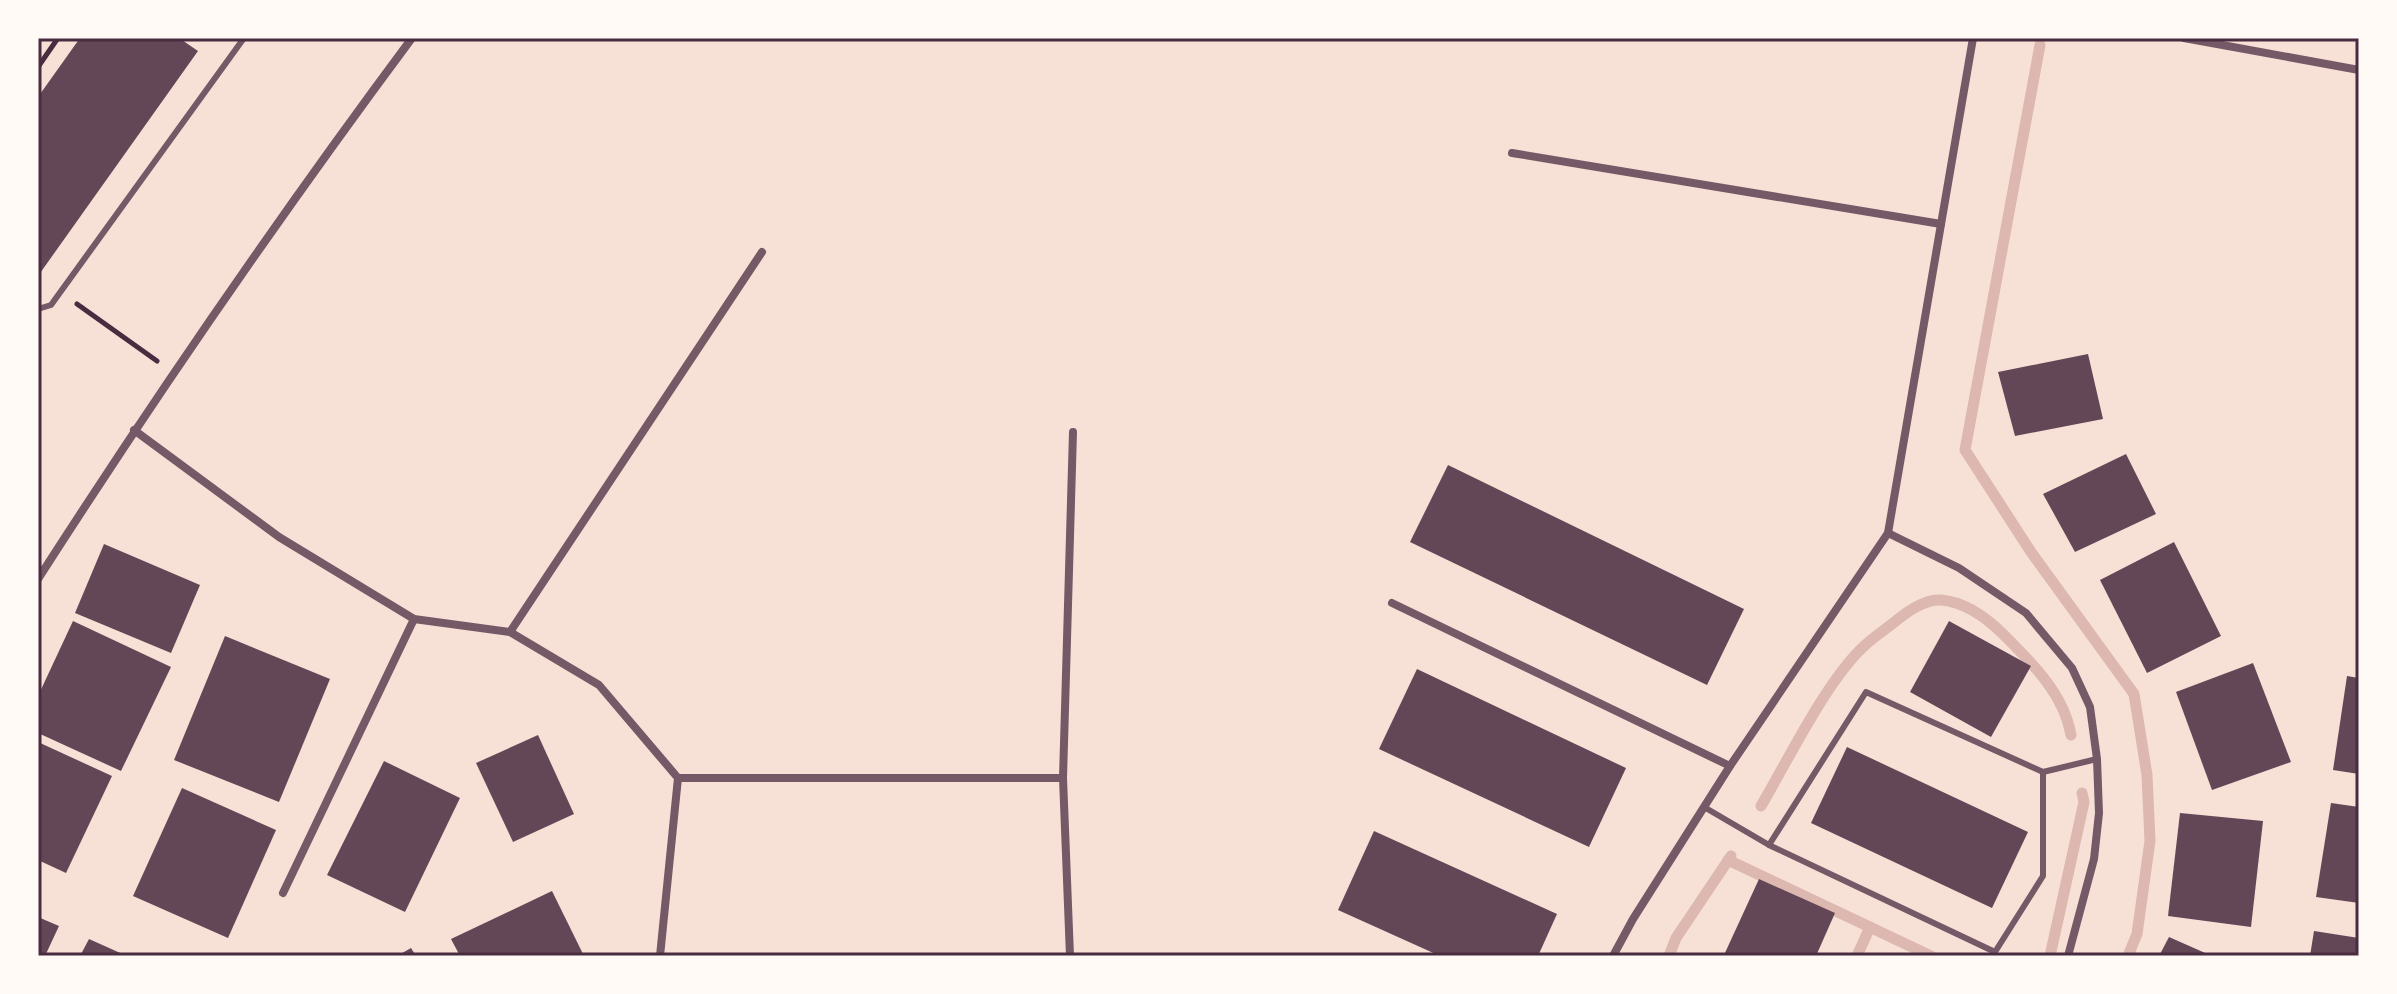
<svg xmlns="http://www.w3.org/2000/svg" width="2397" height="994" font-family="'Fira Sans Condensed',sans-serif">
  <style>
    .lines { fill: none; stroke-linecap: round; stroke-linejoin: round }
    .stream { stroke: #dcb8b0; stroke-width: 11 }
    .building { fill: #644757 }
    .path { stroke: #4a2c40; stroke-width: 5 }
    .service { stroke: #755966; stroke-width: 6 }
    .minor { stroke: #755966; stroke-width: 8 }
    .neatline { fill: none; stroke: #4a2c40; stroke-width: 3 }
  </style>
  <rect width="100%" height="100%" fill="#f7e1d7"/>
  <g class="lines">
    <g class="stream">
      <path d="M2040 45 1965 450 2031 552 2134 694 2147 775 2150 841 2137 934 2128 956"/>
      <path d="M1761 806C1788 760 1823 688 1859 651 1870 639 1885 630 1897 620 1908 611 1926 599 1941 600 1966 602 1987 618 2004 635 2032 663 2064 694 2071 735"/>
      <path d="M1728 860 1931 956"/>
      <path d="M1669 956 1676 938 1731 856"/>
      <path d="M1857 956 1870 927"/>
      <path d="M2050 956 2084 802 2082 793"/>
    </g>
  </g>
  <g class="building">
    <path d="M80 38H179L198 51 38 276V97Z"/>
    <path d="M2088 354 2103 419 2015 436 1998 372Z"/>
    <path d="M2126 454 2156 514 2075 552 2043 494Z"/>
    <path d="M1448 465 1744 609 1707 685 1410 542Z"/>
    <path d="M2174 542 2221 636 2147 673 2100 580Z"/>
    <path d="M104 544 200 585 171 653 75 613Z"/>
    <path d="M73 621 171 667 121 771 38 733V696Z"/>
    <path d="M1949 621 2031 666 1991 737 1910 692Z"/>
    <path d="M225 636 330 679 279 802 174 760Z"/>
    <path d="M2253 663 2291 762 2212 790 2176 692Z"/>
    <path d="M1417 669 1626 768 1589 847 1379 749Z"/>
    <path d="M2347 676 2359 678V774L2333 770Z"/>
    <path d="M538 735 574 814 513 842 476 763Z"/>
    <path d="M38 742 112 776 66 873 38 860Z"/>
    <path d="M1847 747 2028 832 1992 908 1811 823Z"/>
    <path d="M384 761 460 798 405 912 327 875Z"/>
    <path d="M182 788 276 830 228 938 133 896Z"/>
    <path d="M2331 803 2359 807V903L2316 897Z"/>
    <path d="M2180 813 2263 821 2251 927 2168 916Z"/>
    <path d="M1374 831 1557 914 1538 956H1440L1338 910Z"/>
    <path d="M1759 879 1835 913 1816 956 1724 955Z"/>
    <path d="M552 891 584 956H460L451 939Z"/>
    <path d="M38 917 59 926 45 956H38Z"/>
    <path d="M2314 931 2359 938V956H2310Z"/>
    <path d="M2169 937 2212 956H2159Z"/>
    <path d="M89 939 127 956H80Z"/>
    <path d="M411 948 416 956H397Z"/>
  </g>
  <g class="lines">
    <g class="path">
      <path d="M38 67 58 38"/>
      <path d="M77 304 157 361"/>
    </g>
    <g class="service">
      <path d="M38 309 51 305 244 38"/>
      <path d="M1866 692 2043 772V876L1995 952 1769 845Z"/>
      <path d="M2043 772 2097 759"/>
      <path d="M1704 807 1769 845"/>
    </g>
    <g class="minor">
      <path d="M2184 38 2359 70"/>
      <path d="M1512 153 1941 224"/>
      <path d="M134 430 279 537 414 619 510 632 599 685 678 778 660 956"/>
      <path d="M1888 533 1959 568 2026 613 2072 668 2090 707 2097 759 2099 813 2094 859 2068 956"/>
      <path d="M38 579C157 394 281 214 412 38"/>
      <path d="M1392 603 1730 766"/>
      <path d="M510 632 762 252"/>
      <path d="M678 778H1063"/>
      <path d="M283 893 414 619"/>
      <path d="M1070 956 1063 778 1073 432"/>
      <path d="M1613 956 1633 919 1730 766 1888 533 1973 38"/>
    </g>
  </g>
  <rect width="2397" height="994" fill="none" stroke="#fffaf5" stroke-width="80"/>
  <rect x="40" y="40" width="2317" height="914" class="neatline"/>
</svg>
